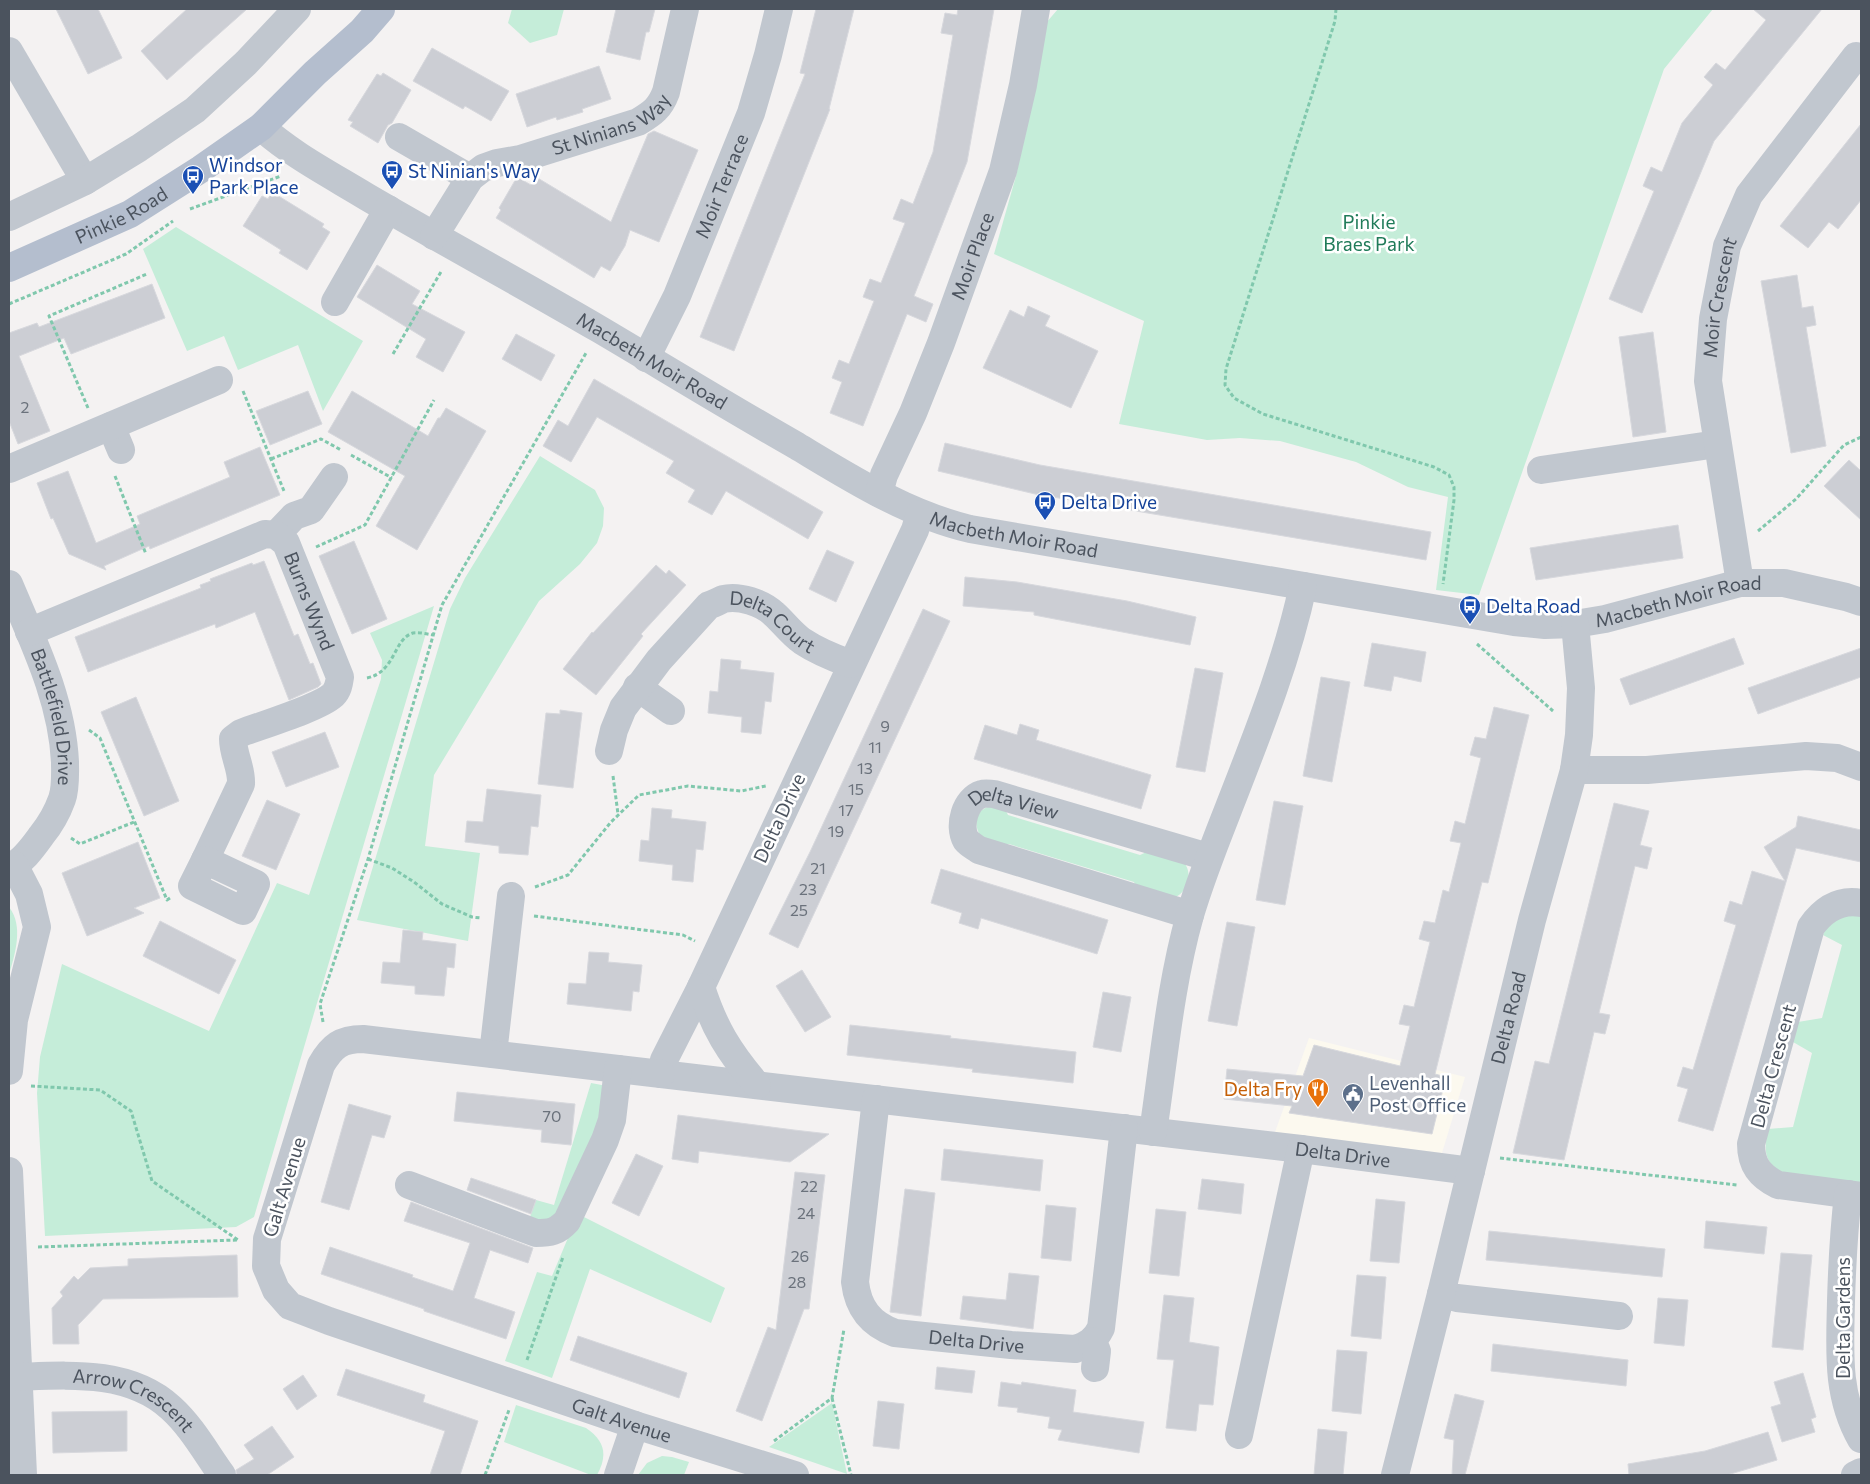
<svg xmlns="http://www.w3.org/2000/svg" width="1870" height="1484" font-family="Commissioner,sans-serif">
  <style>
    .commercial { fill: #fcf9ef }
    .green { fill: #c5edd9 }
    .building { fill: #ccced4; stroke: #d7d8dd }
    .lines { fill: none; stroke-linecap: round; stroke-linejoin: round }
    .path { stroke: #80c8ad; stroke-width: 3; stroke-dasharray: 4 2.5; stroke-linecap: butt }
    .minor { stroke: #c1c7cf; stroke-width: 28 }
    .major { stroke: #b4bece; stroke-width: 28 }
    .labels { text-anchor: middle; stroke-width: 5; stroke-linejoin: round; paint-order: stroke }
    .number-label { font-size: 16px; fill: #6b727c }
    .street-label { font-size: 19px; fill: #4b535e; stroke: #fff }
    .transit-label { font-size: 19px; fill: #164399; stroke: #fff; text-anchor: start }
    .park-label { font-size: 19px; fill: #207b59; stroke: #fff }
    .service-label { font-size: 19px; fill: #4e5e75; stroke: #fff; text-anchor: start }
    .food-label { font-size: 19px; fill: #c56008; stroke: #fff; text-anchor: end }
  </style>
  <rect width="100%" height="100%" fill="#f4f2f2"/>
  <path class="commercial" d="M1309 1038 1465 1077 1442 1153 1275 1132Z"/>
  <g class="green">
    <path d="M512 9H564L557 35 530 43 508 23Z"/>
    <path d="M1058 9H1713L1664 69 1479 595 1436 590 1448 497 1408 487 1356 462 1280 441 1240 438 1207 440 1119 424 1144 321 994 254 1016 176 1046 23Z"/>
    <path d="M176 227 363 341 323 411 298 345 238 370 224 336 187 351 143 249Z"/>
    <path d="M540 456 595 490 604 508 603 526 597 543 580 564 539 601 434 775 425 846 480 853 468 941 357 920 450 609 465 578Z"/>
    <path d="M434 606 254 1217 236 1227 45 1236 37 1093 40 1057 62 964 209 1031 277 883 309 895 381 679 382 660 370 633Z"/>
    <path d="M1003 805 1008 815 1140 855 1151 850C1160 853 1173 855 1181 860 1196 871 1187 898 1169 898 1159 898 1147 893 1138 891L1134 882 1009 844 991 847C978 840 967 814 988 807 992 805 999 806 1003 805Z"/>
    <path d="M9 907C24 926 15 954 9 975Z"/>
    <path d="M1861 914V1183L1783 1173C1763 1162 1764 1150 1768 1129L1793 1127 1812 1053 1793 1042 1798 1022 1822 1018 1842 945 1823 935C1832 914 1841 915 1861 914Z"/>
    <path d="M591 1083 607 1086 610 1091 562 1215 546 1222 530 1217 536 1200 554 1205Z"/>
    <path d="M578 1214 725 1288 711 1323 590 1269 552 1378 505 1361 537 1272 552 1276Z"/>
    <path d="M832 1403 847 1474 769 1447Z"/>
    <path d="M516 1405 586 1428C605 1441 608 1455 597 1475H591L504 1442Z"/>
    <path d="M662 1456 672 1457 689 1462 684 1475H638L647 1463Z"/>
  </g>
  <g class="building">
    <path d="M56 9H98L122 58 88 74Z"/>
    <path d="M187 9H247L167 80 141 51Z"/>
    <path d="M616 9H655L649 32H646L640 60 606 52Z"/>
    <path d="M816 9H854L829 109H830L734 351 700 337 805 74 800 73Z"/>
    <path d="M958 9H994L967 162 914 296 933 304 926 322 907 314 863 426 830 413 842 382 832 378 839 360 849 364 874 301 863 297 870 279 881 283 905 223 893 219 901 199 913 204 933 152 953 35 941 33 945 13 957 15Z"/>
    <path d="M1753 9H1822L1714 141 1642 313 1609 299 1654 191 1643 186 1651 167 1662 172 1682 123 1713 85 1704 77 1716 63 1725 70 1766 20Z"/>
    <path d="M432 48 509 91 491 121 465 106 463 109 413 81Z"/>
    <path d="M599 66 611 99 582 109 583 112 557 120 556 117 527 127 516 94Z"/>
    <path d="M383 73 411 90 392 123 388 125 378 143 350 126 353 122 348 120 377 74 381 76Z"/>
    <path d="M1861 124V200L1838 229 1829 222 1808 248 1780 226Z"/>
    <path d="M654 131 698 150 659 242 630 230 625 246 610 271 601 266 594 278 496 218 501 210 499 208 517 177 531 185 536 177 611 222 648 134Z"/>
    <path d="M272 192 324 224 322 227 330 232 307 270 279 253 281 250 243 226 262 196 268 199Z"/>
    <path d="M377 265 420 291 412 304 465 332 443 372 416 357 426 339 357 297Z"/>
    <path d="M1797 275 1802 308 1813 306 1816 325 1806 327 1826 446 1791 453 1761 281Z"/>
    <path d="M152 284 165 318 71 354 64 338 19 356 50 431 18 444 9 421V333L37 323 39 327Z"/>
    <path d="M1028 306 1050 316 1045 326 1098 351 1071 408 983 368 1010 310 1024 317Z"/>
    <path d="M1653 332 1666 432 1633 437 1619 337Z"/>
    <path d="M516 334 555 355 541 381 502 359Z"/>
    <path d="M594 379 823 512 808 539 726 491 712 515 688 502 695 490 666 473 674 461 597 417 571 462 543 446 558 420 568 426Z"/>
    <path d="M308 391 322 424 270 445 256 411Z"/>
    <path d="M352 391 428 436 438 418H440L446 408 486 431 417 550 376 526 405 476 328 432Z"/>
    <path d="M945 443 1040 465 1431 532 1426 560 1035 494 938 471Z"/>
    <path d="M260 447 280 495 150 549 149 546 104 566 106 570 69 554 53 518 51 519 37 483 68 471 96 543 140 524 137 516 230 477 224 462Z"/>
    <path d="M1849 460 1861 471V520L1824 486Z"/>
    <path d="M1678 525 1683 558 1536 580 1530 548Z"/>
    <path d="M354 541 387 619 352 634 319 556Z"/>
    <path d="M827 550 854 562 836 602 809 589Z"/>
    <path d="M264 561 294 636 298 634 310 664 313 663 321 684 318 687 289 700 255 612 216 628 215 624 88 672 75 637 201 588 200 585 211 581 210 579 252 563 253 565Z"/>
    <path d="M656 565 666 574 669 570 686 585 641 634 643 636 596 695 563 669 592 632 593 633Z"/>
    <path d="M965 577 1017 582 1127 601 1196 617 1190 645 1034 615V612L963 606Z"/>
    <path d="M923 609 950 621 798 948 769 934 810 852Z"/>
    <path d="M1734 638 1744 664 1630 705 1620 679Z"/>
    <path d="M1372 643 1426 652 1421 682 1394 676 1391 691 1364 686Z"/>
    <path d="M1861 648V677L1758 714 1748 688Z"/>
    <path d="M721 659 741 661 740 669 774 673 771 702 765 701 761 734 741 732 742 717 708 713 710 691 718 692Z"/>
    <path d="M1195 668 1223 673 1205 772 1176 767Z"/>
    <path d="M1321 677 1350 682 1332 782 1303 776Z"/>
    <path d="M136 697 179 801 144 816 101 712Z"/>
    <path d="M1494 707 1529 715 1488 883 1482 882 1435 1074 1446 1077 1432 1134 1289 1113 1292 1106 1224 1099 1227 1069 1303 1076 1314 1045 1400 1066 1410 1026 1399 1024 1404 1005 1414 1007 1430 942 1419 939 1424 921 1435 923 1443 890 1449 892 1461 843 1450 841 1455 821 1465 824 1481 758 1470 755 1475 737 1486 739Z"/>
    <path d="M560 710 582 713 573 788 538 784 546 713 560 714Z"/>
    <path d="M1020 724 1039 730 1036 740 1151 775 1141 809 974 759 985 725 1017 735Z"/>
    <path d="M325 732 339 767 286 787 272 752Z"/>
    <path d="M487 789 541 795 538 827 531 826 528 855 499 853V846L465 842 467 821 483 822Z"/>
    <path d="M267 800 300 814 276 870 242 856Z"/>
    <path d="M1274 801 1303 806 1285 905 1256 900Z"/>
    <path d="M1614 803 1649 811 1640 845 1652 848 1647 869 1635 866 1599 1013 1610 1015 1605 1034 1594 1032 1564 1160 1513 1153 1535 1061 1549 1064Z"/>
    <path d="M652 808 672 810 671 818 706 822 703 850 696 849 693 882 672 880 673 865 639 861 641 840 649 841Z"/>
    <path d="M1798 816 1861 830V862L1796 848 1713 1131 1678 1121 1688 1089 1677 1086 1683 1067 1693 1070 1736 925 1724 921 1730 901 1742 905 1752 871 1785 881 1764 847 1796 827Z"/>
    <path d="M138 842 160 898 134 908 144 913 87 936 62 873Z"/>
    <path d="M941 869 1108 920 1097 954 981 918 978 929 959 923 962 913 931 903Z"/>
    <path d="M160 921 236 960 219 994 143 956Z"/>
    <path d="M1227 922 1255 927 1237 1026 1208 1021Z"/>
    <path d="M403 930 423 932 422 940 456 944 454 968 447 967 444 996 415 994V986L381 983 383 962 400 963Z"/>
    <path d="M589 952 609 953 608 962 642 965 639 992 633 991 631 1011 567 1004 569 983 586 984Z"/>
    <path d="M802 970 831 1017 805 1032 776 986Z"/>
    <path d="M1103 992 1131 997 1121 1052 1093 1047Z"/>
    <path d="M850 1025 951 1036 950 1038 1076 1052 1073 1083 972 1072 973 1069 847 1055Z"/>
    <path d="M457 1092 575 1104 571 1145 541 1142 542 1130 454 1121Z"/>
    <path d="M349 1104 391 1116 384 1138 372 1135 349 1210 321 1202Z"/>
    <path d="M678 1115 794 1130 829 1134 790 1162 699 1151 698 1163 672 1159Z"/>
    <path d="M944 1149 1043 1160 1040 1191 941 1180Z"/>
    <path d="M636 1154 663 1166 639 1216 612 1203Z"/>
    <path d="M795 1172 825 1175 809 1309H804L762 1421 736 1411 768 1327 776 1330Z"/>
    <path d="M471 1178 536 1200 531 1214 467 1190Z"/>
    <path d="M1202 1179 1244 1184 1241 1214 1198 1209Z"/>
    <path d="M905 1189 935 1193 921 1316 890 1312Z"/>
    <path d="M1376 1199 1405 1202 1399 1263 1370 1261Z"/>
    <path d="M411 1202 533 1248 528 1263 490 1250 474 1298 515 1312 506 1339 424 1311V1309L321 1274 330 1247 413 1275 412 1277 453 1291 470 1243 404 1221Z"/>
    <path d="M1046 1205 1076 1208 1071 1261 1041 1258Z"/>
    <path d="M1156 1209 1186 1212 1179 1276 1149 1273Z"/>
    <path d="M1706 1221 1767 1227 1764 1254 1704 1248Z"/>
    <path d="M1489 1231 1665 1249 1662 1277 1486 1260Z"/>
    <path d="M1781 1253 1812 1255 1803 1350 1772 1347Z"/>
    <path d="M237 1255 238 1297 103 1299 78 1325 79 1344H53L52 1308 63 1296 60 1292 74 1276 78 1280 90 1268 128 1266V1259Z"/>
    <path d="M1009 1273 1039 1276 1033 1329 960 1319 963 1296 1006 1300Z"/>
    <path d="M1357 1275 1386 1277 1381 1339 1351 1336Z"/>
    <path d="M1164 1295 1194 1298 1189 1342 1219 1347 1213 1405 1199 1404 1196 1431 1166 1428 1174 1360 1157 1359Z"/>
    <path d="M1658 1298 1688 1300 1684 1346 1654 1343Z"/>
    <path d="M578 1336 687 1373 679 1398 570 1360Z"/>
    <path d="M1493 1344 1628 1360 1626 1386 1491 1371Z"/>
    <path d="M1337 1350 1367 1352 1361 1414 1332 1411Z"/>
    <path d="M937 1367 975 1371 972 1393 935 1389Z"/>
    <path d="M346 1369 425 1395 423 1402 478 1421 460 1475H430L445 1431 337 1395Z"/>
    <path d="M1803 1373 1816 1417 1811 1419 1815 1432 1782 1442 1771 1407 1781 1404 1774 1382Z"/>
    <path d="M303 1375 317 1396 297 1410 283 1389Z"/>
    <path d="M1001 1382 1021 1385 1022 1382 1076 1390 1073 1412 1144 1422 1139 1453 1058 1440 1062 1430 1048 1428 1050 1417 1017 1412 1018 1408 998 1406Z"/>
    <path d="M1455 1394 1484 1401 1465 1475H1452L1454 1440 1444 1438Z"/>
    <path d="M878 1401 904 1404 899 1449 873 1446Z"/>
    <path d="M127 1411V1451L53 1453 52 1412Z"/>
    <path d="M272 1426 294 1457 267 1475H237L236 1470 254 1459 244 1445Z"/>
    <path d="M1318 1429 1347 1432 1343 1475H1314Z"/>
    <path d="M1768 1432 1777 1460 1754 1467 1727 1475H1629L1628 1464 1705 1451Z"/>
  </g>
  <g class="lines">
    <g class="path">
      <path d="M1336 9 1335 21 1226 369 1225 385 1234 398 1263 414 1434 467 1449 475 1454 487V500L1443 584"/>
      <path d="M190 209 281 176"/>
      <path d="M9 304 126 254 173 221"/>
      <path d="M393 354 442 270"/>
      <path d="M243 391 284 491"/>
      <path d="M88 408 49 316 147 274"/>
      <path d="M351 455 392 478"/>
      <path d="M271 459 321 439 341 450"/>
      <path d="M115 476 146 554"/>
      <path d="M1758 531 1796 499 1844 445 1861 437"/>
      <path d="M316 547 365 525 434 400"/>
      <path d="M1477 644 1553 711"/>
      <path d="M367 678C396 672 393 639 413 633 419 632 427 634 433 635"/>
      <path d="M89 730 100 738 167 900 170 898"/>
      <path d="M613 776 618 814"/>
      <path d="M71 838 80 844 134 822"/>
      <path d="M368 859 392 868 414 882 442 904 472 917 481 918"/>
      <path d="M535 887 568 875 611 822 639 795 688 786 741 791 766 786"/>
      <path d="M534 916 683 935 695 941"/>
      <path d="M323 1022 320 1004 368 859 442 605 586 353"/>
      <path d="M31 1086 100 1090 131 1111 152 1181 238 1240"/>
      <path d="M1500 1158 1737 1185"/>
      <path d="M38 1247 237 1240"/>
      <path d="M527 1360 563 1257"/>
      <path d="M832 1398 851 1475"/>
      <path d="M774 1441 832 1398 844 1329"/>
      <path d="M485 1475 509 1410"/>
    </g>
    <g class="minor">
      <path d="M9 51 85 181"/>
      <path id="s1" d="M261 127C292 155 331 175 367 197 444 242 522 284 599 329 665 368 730 408 797 446 852 479 907 514 970 529L1514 622 1545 625 1575 624 1605 619 1740 583H1784L1846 597 1861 602"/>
      <path d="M399 137 470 178"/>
      <path d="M9 217 85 181 139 148 195 110 246 63 297 9"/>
      <path id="s2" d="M434 236 470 178 483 168 497 163 520 159 638 122C653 113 660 108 666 92L685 9"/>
      <path d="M335 302 388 209"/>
      <path id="s3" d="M646 358 677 296 751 113 768 55 779 9"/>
      <path d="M111 426 121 450"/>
      <path d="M9 469 219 380"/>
      <path d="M1541 470 1717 444"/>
      <path id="s4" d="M879 493 884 475 913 413 941 343 1003 171 1023 85 1036 9"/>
      <path id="s5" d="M920 514 915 530 701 987 664 1060 661 1074 1301 1149 1471 1171"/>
      <path d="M276 535 294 516 311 510 334 477"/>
      <path id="s6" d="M1740 583 1708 381 1713 319 1727 246 1749 195 1856 56 1861 58"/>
      <path id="s7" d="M9 584C33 641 62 699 65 762 65 773 66 788 62 799 57 813 50 825 41 836 33 847 22 863 9 867"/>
      <path id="s8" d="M29 632 265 534 276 535 286 543 340 677C339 684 338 690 333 695 319 708 262 725 241 733L233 739C233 755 242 768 241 784L205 860"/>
      <path d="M637 687 671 711"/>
      <path id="s9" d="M609 751 614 730 623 708 659 660 709 605C714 604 719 601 723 599 739 595 763 603 774 614 784 623 791 633 802 641 817 651 834 658 851 664"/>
      <path d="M1574 770H1647L1806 756 1837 758 1861 767"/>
      <path d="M205 860 256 884 243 911 192 886Z"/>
      <path d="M1861 903C1839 899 1823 910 1811 927L1751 1144C1751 1165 1760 1176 1778 1185L1861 1196"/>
      <path id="s10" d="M1190 915 979 850C975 847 969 844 966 840 958 826 965 799 982 794 985 793 991 794 994 794L1208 857"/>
      <path d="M701 987C714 1028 729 1052 757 1085"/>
      <path d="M493 1054 511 896"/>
      <path d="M9 1071 14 1020 37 927 29 894 14 865"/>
      <path id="s11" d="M661 1074 363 1039C341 1039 332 1046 321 1065L267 1239 266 1266 276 1290 290 1306 329 1321 635 1425 795 1475"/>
      <path id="s12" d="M876 1099 855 1282C858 1308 870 1324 895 1333L1011 1345 1075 1349C1088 1345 1095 1340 1101 1328L1124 1128"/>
      <path d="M1153 1132C1164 1059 1170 986 1190 915 1200 881 1213 848 1226 815 1255 740 1286 665 1303 586"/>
      <path d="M9 1171 23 1475"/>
      <path d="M409 1185 536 1233C550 1233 557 1232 567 1221L605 1140 612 1120 618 1069"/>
      <path d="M1848 1194C1844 1230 1842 1266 1841 1301 1840 1350 1836 1395 1861 1439"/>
      <path d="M1441 1294 1457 1298 1619 1316"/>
      <path d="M1092 1341 1097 1351 1095 1368"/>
      <path id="s13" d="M18 1377C70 1375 130 1370 171 1408 192 1427 206 1453 222 1475"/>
      <path d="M1239 1435 1301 1149"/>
      <path d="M618 1475 635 1425"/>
      <path id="s14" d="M1395 1475 1441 1294 1532 920 1574 770 1579 735 1581 688 1575 624"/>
      <path d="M1855 1475 1861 1472"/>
    </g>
    <path class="major" id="s15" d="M9 268 130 214 201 169 261 127 315 73 362 31 381 9"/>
  </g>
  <defs>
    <g id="bus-pin" transform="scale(1.125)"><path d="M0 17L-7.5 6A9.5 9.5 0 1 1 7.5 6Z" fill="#1a4fb4" stroke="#fff"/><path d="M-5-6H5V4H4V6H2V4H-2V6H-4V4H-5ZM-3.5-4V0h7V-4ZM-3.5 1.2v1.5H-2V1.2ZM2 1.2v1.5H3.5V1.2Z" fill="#fff"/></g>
    <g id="restaurant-pin" transform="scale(1.125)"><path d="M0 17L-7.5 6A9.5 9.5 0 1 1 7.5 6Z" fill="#e8710a" stroke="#fff"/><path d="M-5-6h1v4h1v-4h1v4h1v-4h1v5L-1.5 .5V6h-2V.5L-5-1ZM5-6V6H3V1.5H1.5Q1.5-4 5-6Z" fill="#fff"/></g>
    <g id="civic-pin" transform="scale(1.125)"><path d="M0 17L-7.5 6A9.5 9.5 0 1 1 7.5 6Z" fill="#5c6f8a" stroke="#fff"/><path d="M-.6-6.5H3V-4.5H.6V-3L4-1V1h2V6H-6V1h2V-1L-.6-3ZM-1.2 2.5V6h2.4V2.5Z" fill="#fff"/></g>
  </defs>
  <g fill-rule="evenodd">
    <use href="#bus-pin" x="392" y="171"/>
    <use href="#bus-pin" x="193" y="176"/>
    <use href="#bus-pin" x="1045" y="502"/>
    <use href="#bus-pin" x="1470" y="606"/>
    <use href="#restaurant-pin" x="1318" y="1089"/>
    <use href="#civic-pin" x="1353" y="1094"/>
  </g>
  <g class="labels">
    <g class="number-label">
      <text x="25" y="413">2</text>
      <text x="885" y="732">9</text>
      <text x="875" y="753">11</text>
      <text x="865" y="774">13</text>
      <text x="856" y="795">15</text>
      <text x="846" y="816">17</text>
      <text x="836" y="837">19</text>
      <text x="818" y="874">21</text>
      <text x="808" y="895">23</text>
      <text x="799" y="916">25</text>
      <text x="552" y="1122">70</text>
      <text x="809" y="1192">22</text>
      <text x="806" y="1219">24</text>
      <text x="800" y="1262">26</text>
      <text x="797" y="1288">28</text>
    </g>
    <g class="street-label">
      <text dy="7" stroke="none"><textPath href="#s2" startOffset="221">St Ninians Way</textPath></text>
      <text dy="7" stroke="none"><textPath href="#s3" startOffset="188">Moir Terrace</textPath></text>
      <text dy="7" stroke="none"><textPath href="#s15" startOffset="124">Pinkie Road</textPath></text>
      <text dy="7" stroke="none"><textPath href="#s4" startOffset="255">Moir Place</textPath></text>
      <text dy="7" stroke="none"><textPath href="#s6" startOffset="289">Moir Crescent</textPath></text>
      <text dy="7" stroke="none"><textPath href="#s1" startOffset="456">Macbeth Moir Road</textPath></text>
      <text dy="7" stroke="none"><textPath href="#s1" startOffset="861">Macbeth Moir Road</textPath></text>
      <text dy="7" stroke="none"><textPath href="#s8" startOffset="342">Burns Wynd</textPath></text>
      <text dy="7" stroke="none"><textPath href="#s1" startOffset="1536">Macbeth Moir Road</textPath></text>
      <text dy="7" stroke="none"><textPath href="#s9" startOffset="252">Delta Court</textPath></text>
      <text dy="7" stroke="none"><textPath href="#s7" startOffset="141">Battlefield Drive</textPath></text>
      <text dy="7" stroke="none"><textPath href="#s10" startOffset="324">Delta View</textPath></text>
      <text transform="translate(779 818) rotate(-65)" y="7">Delta Drive</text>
      <text dy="7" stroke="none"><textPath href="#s14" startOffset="471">Delta Road</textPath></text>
      <text transform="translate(1773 1066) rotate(-75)" y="7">Delta Crescent</text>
      <text dy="7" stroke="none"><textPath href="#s5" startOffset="1304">Delta Drive</textPath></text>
      <text transform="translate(284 1187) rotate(-73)" y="7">Galt Avenue</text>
      <text transform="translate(1843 1318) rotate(-90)" y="7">Delta Gardens</text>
      <text dy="7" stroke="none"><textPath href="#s12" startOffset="335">Delta Drive</textPath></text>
      <text dy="7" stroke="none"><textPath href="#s13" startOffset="122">Arrow Crescent</textPath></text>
      <text dy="7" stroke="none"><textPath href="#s11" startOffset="960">Galt Avenue</textPath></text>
    </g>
    <g class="transit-label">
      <text x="209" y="172">Windsor<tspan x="209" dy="22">Park Place</tspan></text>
      <text x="408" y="178">St Ninian's Way</text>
      <text x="1061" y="509">Delta Drive</text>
      <text x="1486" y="613">Delta Road</text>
    </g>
    <g class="park-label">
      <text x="1369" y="229">Pinkie<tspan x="1369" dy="22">Braes Park</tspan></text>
    </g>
    <g class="service-label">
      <text x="1369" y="1090">Levenhall<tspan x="1369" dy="22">Post Office</tspan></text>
    </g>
    <g class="food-label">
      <text x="1302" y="1096">Delta Fry</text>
    </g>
  </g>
  <rect width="1870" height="1484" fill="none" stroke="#4b535e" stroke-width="20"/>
</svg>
